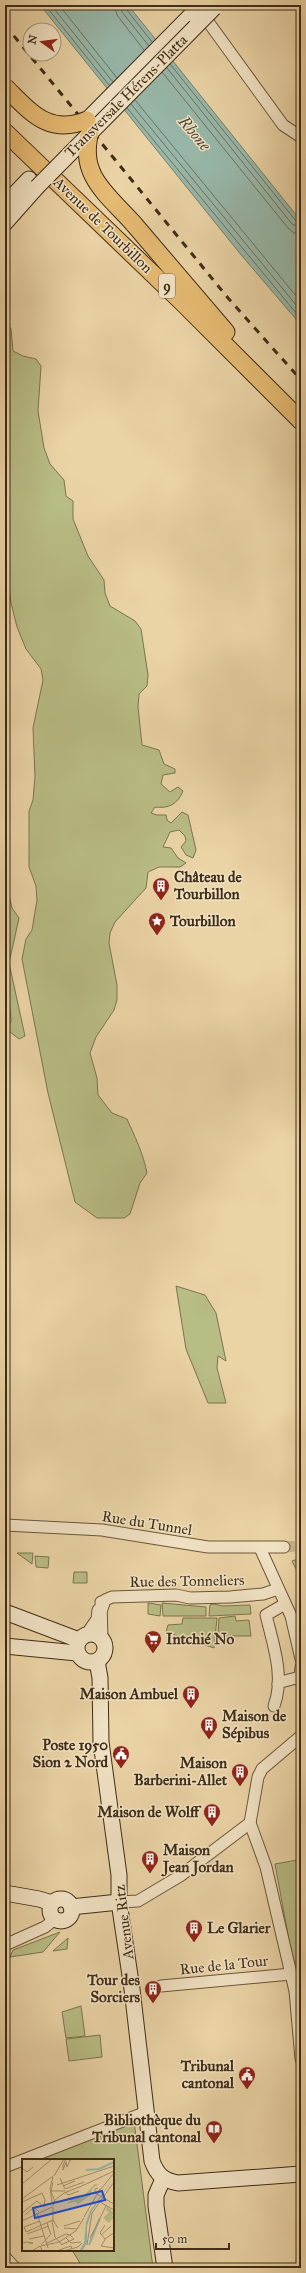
<svg xmlns="http://www.w3.org/2000/svg" width="306" height="2273" font-family="'IM FELL Great Primer',serif">
  <style>
    .green { fill: #b8bc85; stroke: #7c744e }
    .water { fill: #98b7a9; stroke: #747f6f }
    .lines { fill: none; stroke-linecap: round; stroke-linejoin: round }
    .shore { stroke: #6c7260; stroke-width: 1 }
    .street-tunnel { stroke: #c8b289; stroke-width: 11; stroke-dasharray: 11 5.5; stroke-linecap: butt }
    .street-casing { stroke: #6a563a; stroke-width: 13 }
    .secondary-casing { stroke: #3f2c17; stroke-width: 17 }
    .primary-casing { stroke: #3f2c17; stroke-width: 19 }
    .street { stroke: #f1e2c4; stroke-width: 11 }
    .secondary { stroke: #f1e2c4; stroke-width: 15 }
    .primary { stroke: #e5ba72; stroke-width: 17 }
    .rail { stroke: #3f2c17; stroke-width: 3; stroke-dasharray: 7 7; stroke-linecap: butt }
    .secondary-bridge-casing { stroke: #3f2c17; stroke-width: 17; stroke-linecap: butt }
    .primary-bridge-casing { stroke: #3f2c17; stroke-width: 19; stroke-linecap: butt }
    .secondary-bridge { stroke: #f1e2c4; stroke-width: 15 }
    .primary-bridge { stroke: #e5ba72; stroke-width: 17 }
    .labels { text-anchor: middle; stroke-width: 3; stroke-linejoin: round; paint-order: stroke }
    .shield { fill: #f1e2c4; stroke: #74634b; stroke-width: 1 }
    .shield-label { font-size: 14px; font-weight: bold; fill: #3f2c17 }
    .street-label { font-size: 15px; fill: #3f2c17; stroke: #f1e2c4 }
    .poi-label { font-size: 15px; font-weight: bold; fill: #3f2c17; stroke: #f1e2c4; text-anchor: end }
    .water-label { font-size: 16px; font-style: italic; fill: #514834; stroke: #f1e2c4 }
    .inset-river { fill: none; stroke: #98b7a9; stroke-width: 2 }
    .inset-road { fill: none; stroke: #a6906c; stroke-width: 1 }
    .view { fill: #1d4ed8; fill-opacity: 0.15; stroke: #1d4ed8; stroke-width: 2 }
    .inset-edge { fill: none; stroke: #3f2c17; stroke-width: 2 }
  </style>
  <rect width="100%" height="100%" fill="#ead3a5"/>
  <filter id="stains"><feTurbulence type="fractalNoise" baseFrequency=".005" numOctaves="4"/><feColorMatrix values="0 0 0 0 .2 0 0 0 0 .09 0 0 0 0 .02 0 0 0 .5 -.17"/></filter>
  <radialGradient id="worn" r=".72"><stop offset=".6" stop-color="#630" stop-opacity="0"/><stop offset="1" stop-color="#630" stop-opacity=".3"/></radialGradient>
  <g class="green">
    <path d="M5 320 11 329 13 351 23 356 36 359 41 366 38 411 44 448 50 464 64 480 66 496 73 501V519L88 556 104 580 105 593 110 606 135 621 141 629 148 675 147 686 139 694 138 707 142 745 159 750 164 764 175 769V773L163 775 161 784 170 792 178 787 183 791C178 804 168 809 155 807L151 813 157 815H166L167 820 171 823 182 812 188 815 196 850 193 858 186 855 181 847 186 841 185 836 179 830 170 832 163 847 171 848 178 858 186 863 180 867H159L148 872 146 888 115 922 110 933 109 943 117 985V1000L114 1010 96 1037 90 1053 97 1078 98 1095 112 1113 127 1119C135 1137 143 1153 147 1173L140 1183 130 1214 124 1218H97L75 1202 48 1093 22 959 26 939 32 930 37 900 36 886 29 867V811L33 800 35 776 33 728 43 680 41 669 26 649 17 627 11 603 5 555Z"/>
    <path d="M5 878 12 908 19 918 9 963 25 1036 19 1039 10 1032 7 1026 11 1022C11 1010 9 1001 5 990Z"/>
    <path d="M176 1286 205 1295 216 1313 226 1361 218 1356 217 1368 226 1403H208L186 1349Z"/>
    <path d="M17 1553H33L32 1564Z"/>
    <path d="M35 1556 49 1557 48 1568 36 1567Z"/>
    <path d="M301 1558V1579L292 1561Z"/>
    <path d="M74 1572H87V1583H73Z"/>
    <path d="M148 1603 161 1605 160 1616 148 1614Z"/>
    <path d="M162 1603 206 1607V1616H163Z"/>
    <path d="M213 1604 223 1606 250 1605 251 1614 209 1616 210 1605Z"/>
    <path d="M235 1616 236 1621 249 1620 251 1636H218L219 1618Z"/>
    <path d="M183 1618H217L214 1648 166 1632 168 1625 182 1624Z"/>
    <path d="M297 1860 301 1880V1919L299 1924 301 1964H298L293 1962 275 1864Z"/>
    <path d="M60 1932 43 1952 10 1957 13 1950Z"/>
    <path d="M68 1938 67 1949 53 1951Z"/>
    <path d="M81 2006 85 2036 66 2038 62 2012Z"/>
    <path d="M100 2035 102 2057 69 2061 66 2039Z"/>
    <path d="M134 2121 153 2268H83L72 2250H113V2160H37Z"/>
  </g>
  <path class="water" d="M40 5H128L301 221V325L242 256Z"/>
  <g class="lines">
    <g class="shore">
      <path d="M45 5 109 85"/>
      <path d="M51 5 113 82"/>
      <path d="M59 5 117 78"/>
      <path d="M114 5 117 15 144 50"/>
      <path d="M120 5 122 12 149 46"/>
      <path d="M125 5 126 9 152 42"/>
      <path d="M170 64 296 221 301 223"/>
      <path d="M167 68 292 224 301 228"/>
      <path d="M162 72 288 228 294 233 301 234"/>
      <path d="M135 100 301 302"/>
      <path d="M131 104 301 311"/>
      <path d="M127 108 301 319"/>
    </g>
    <path class="street-tunnel" d="M284 1547 301 1546"/>
    <g class="street-casing">
      <g id="street">
        <path d="M201 12 283 125 301 137"/>
        <path d="M5 1525 102 1530 208 1547H284"/>
        <path d="M260 1548 291 1616 301 1659"/>
        <path d="M101 1602 102 1639"/>
        <path d="M102 1609 105 1600 112 1597 176 1595 190 1598 230 1597 263 1594 278 1589"/>
        <path d="M86 1635 97 1619 98 1610"/>
        <path d="M278 1684 281 1682 300 1677 301 1667"/>
        <path d="M274 1706C285 1677 273 1644 266 1615L285 1604"/>
        <path d="M250 1823 266 1867 295 1991 301 2059"/>
        <path d="M119 1902 138 1901 180 1876 250 1823 258 1777 262 1769 301 1736"/>
        <path d="M5 1945 45 1927 55 1919"/>
        <path d="M161 1986 291 1974"/>
        <path d="M5 2167 146 2112"/>
        <path d="M5 2257 15 2268"/>
      </g>
    </g>
    <g class="secondary-casing">
      <g id="secondary">
        <path d="M87 120 192 14"/>
        <path d="M5 204 29 179"/>
        <path d="M5 223 37 187"/>
        <path d="M5 1612 79 1640"/>
        <circle cx="91" cy="1648" r="14"/>
        <path d="M5 1646 77 1653"/>
        <path d="M97 1661 100 1678 101 1742 119 1875V1902L132 1989 152 2161C157 2174 162 2180 178 2183L301 2174"/>
        <path d="M5 1893 39 1899 52 1903"/>
        <circle cx="61" cy="1910" r="11"/>
        <path d="M71 1907 119 1902"/>
        <path d="M163 2179 156 2195V2206L165 2268"/>
      </g>
    </g>
    <g class="primary-casing">
      <g id="primary">
        <path d="M5 132 183 303 301 421"/>
        <path d="M133 223 226 332"/>
      </g>
    </g>
    <use href="#street" class="street"/>
    <use href="#secondary" class="secondary"/>
    <use href="#primary" class="primary"/>
    <path class="rail" d="M5 25 228 298 301 380"/>
    <g class="secondary-bridge-casing">
      <g id="secondary-bridge">
        <path d="M192 14 201 5"/>
        <path d="M37 187 214 8"/>
      </g>
    </g>
    <g class="primary-bridge-casing">
      <g id="primary-bridge">
        <path d="M5 87C30 111 48 136 87 120"/>
        <path d="M90 132C78 175 107 194 133 223"/>
      </g>
    </g>
    <use href="#secondary-bridge" class="secondary-bridge"/>
    <use href="#primary-bridge" class="primary-bridge"/>
  </g>
  <defs>
    <g id="building-pin" transform="scale(0.9)"><path d="M0 17L-7.5 6A9.5 9.5 0 1 1 7.5 6Z" fill="#8f2418" stroke="#f1e2c4"/><path d="M-4-6H4V6H1V3H-1V6H-4ZM-2.5-4.3h1.7v1.8h-1.7ZM.8-4.3h1.7v1.8H.8ZM-2.5-1h1.7V.8h-1.7ZM.8-1h1.7V.8H.8Z" fill="#fff"/></g>
    <g id="sight-pin" transform="scale(0.9)"><path d="M0 17L-7.5 6A9.5 9.5 0 1 1 7.5 6Z" fill="#8f2418" stroke="#f1e2c4"/><path d="M0-6L1.8-2.2L6-1.7L2.9 1.2L3.7 5.4L0 3.3L-3.7 5.4L-2.9 1.2L-6-1.7L-1.8-2.2Z" fill="#fff"/></g>
    <g id="supermarket-pin" transform="scale(0.9)"><path d="M0 17L-7.5 6A9.5 9.5 0 1 1 7.5 6Z" fill="#8f2418" stroke="#f1e2c4"/><path d="M-6-5.5h2.5l.6 2H6L4.5 2H-2.5L-4.4-4H-6ZM-1.5 3.2a1.3 1.3 0 1 0 .1 0ZM3 3.2a1.3 1.3 0 1 0 .1 0Z" fill="#fff"/></g>
    <g id="civic-pin" transform="scale(0.9)"><path d="M0 17L-7.5 6A9.5 9.5 0 1 1 7.5 6Z" fill="#8f2418" stroke="#f1e2c4"/><path d="M-.6-6.5H3V-4.5H.6V-3L4-1V1h2V6H-6V1h2V-1L-.6-3ZM-1.2 2.5V6h2.4V2.5Z" fill="#fff"/></g>
    <g id="library-pin" transform="scale(0.9)"><path d="M0 17L-7.5 6A9.5 9.5 0 1 1 7.5 6Z" fill="#8f2418" stroke="#f1e2c4"/><path d="M-6-4Q-3-5.5-.7-3.5V5Q-3 3-6 4ZM6-4Q3-5.5 .7-3.5V5Q3 3 6 4Z" fill="#fff"/></g>
  </defs>
  <g fill-rule="evenodd">
    <use href="#building-pin" x="161" y="886"/>
    <use href="#sight-pin" x="157" y="921"/>
    <use href="#supermarket-pin" x="153" y="1639"/>
    <use href="#building-pin" x="191" y="1694"/>
    <use href="#building-pin" x="209" y="1725"/>
    <use href="#civic-pin" x="121" y="1754"/>
    <use href="#building-pin" x="240" y="1772"/>
    <use href="#building-pin" x="212" y="1812"/>
    <use href="#building-pin" x="150" y="1859"/>
    <use href="#building-pin" x="194" y="1928"/>
    <use href="#building-pin" x="153" y="1989"/>
    <use href="#civic-pin" x="247" y="2075"/>
    <use href="#library-pin" x="214" y="2129"/>
  </g>
  <g class="labels">
    <rect class="shield" x="159" y="274" width="16" height="24" rx="3"/>
    <g class="shield-label">
      <text x="167" y="291">9</text>
    </g>
    <g class="street-label">
      <text transform="translate(126 96) rotate(-45)" y="5">Transversale Hérens-Platta</text>
      <text transform="translate(103 225) rotate(44)" y="5">Avenue de Tourbillon</text>
      <text transform="translate(147 1523) rotate(9)" y="5">Rue du Tunnel</text>
      <text transform="translate(187 1581) rotate(-1)" y="5">Rue des Tonneliers</text>
      <text transform="translate(124 1922) rotate(-97)" y="5">Avenue Ritz</text>
      <text transform="translate(224 1965) rotate(-6)" y="5">Rue de la Tour</text>
    </g>
    <g class="poi-label">
      <text x="174" y="882" text-anchor="start">Château de<tspan x="174" dy="17">Tourbillon</tspan></text>
      <text x="170" y="926" text-anchor="start">Tourbillon</text>
      <text x="166" y="1644" text-anchor="start">Intchié No</text>
      <text x="178" y="1699">Maison Ambuel</text>
      <text x="222" y="1721" text-anchor="start">Maison de<tspan x="222" dy="17">Sépibus</tspan></text>
      <text x="108" y="1750">Poste 1950<tspan x="108" dy="17">Sion 2 Nord</tspan></text>
      <text x="227" y="1768">Maison<tspan x="227" dy="17">Barberini-Allet</tspan></text>
      <text x="199" y="1817">Maison de Wolff</text>
      <text x="163" y="1855" text-anchor="start">Maison<tspan x="163" dy="17">Jean Jordan</tspan></text>
      <text x="207" y="1933" text-anchor="start">Le Glarier</text>
      <text x="140" y="1985">Tour des<tspan x="140" dy="17">Sorciers</tspan></text>
      <text x="234" y="2071">Tribunal<tspan x="234" dy="17">cantonal</tspan></text>
      <text x="201" y="2125">Bibliothèque du<tspan x="201" dy="17">Tribunal cantonal</tspan></text>
    </g>
    <g class="water-label">
      <text transform="translate(195 133) rotate(50)" y="6">Rhone</text>
    </g>
  </g>
  <g transform="translate(22 2159)">
    <rect width="92" height="92" fill="#ead3a5"/>
    <path d="M73 25H76L70 30 69 36 56 45 53 43 44 45 49 41 45 39 58 36 52 40 60 38ZM85 47 92 54 89 58 92 56V61L90 60 87 64 81 59 87 53 84 51Z" fill="#b8bc85"/>
    <path d="M92 18 70 52 65 67V84L60 92H57L62 84 64 63 68 52Z" fill="#98b7a9"/>
    <path class="inset-river" d="M64 11 77 10 92 3M67 86 78 59"/>
    <path class="inset-road" d="M44 0 41 6V11L44 3 45 8 48 1 53 0M0 9 5 13 11 8M32 17 42 0M38 19 43 30M31 23 29 32 33 43M0 25 30 0M35 26 92 7M62 26 92 12M41 27 53 22M76 29 73 30V34L92 45M43 30 62 23M78 31 92 14M29 32H43M44 33 46 36 57 32M0 40 31 17M0 43 20 34 23 41 22 48M30 43 28 29 31 18M78 43 92 51M31 47 32 42 42 34 62 26M31 48V61L36 69M0 54 15 42 22 48M15 54 26 89M3 56 12 48 17 53M62 58 78 30M0 62 30 48M30 62 33 78 40 86M25 64 29 76M83 66 78 74 83 80M42 67 58 62M42 69 55 70M55 70 62 59M4 73 31 61M4 73 2 68 18 62M5 75 27 67M79 76 89 67M44 79 49 84 59 83M68 79 84 47M7 80 22 77M0 84 5 83 10 84H11H7M25 84 44 75 48 76M19 86 28 76M39 86 52 80 48 76M65 86 70 54 92 23M19 87 37 83 55 71M79 87 84 79 92 74M79 87 92 89M37 91 49 87 50 90M10 92 18 87 20 91M42 92 56 88 60 84"/>
    <path class="view" d="M80 32 83 41 13 59 11 49Z"/>
    <rect width="92" height="92" class="inset-edge"/>
  </g>
  <rect width="306" height="2273" fill="none" stroke="#ead3a5" stroke-width="20"/>
  <rect x="6" y="6" width="294" height="2261" fill="none" stroke="#3f2c17" stroke-width="2"/>
  <rect x="10" y="10" width="286" height="2253" fill="none" stroke="#3f2c17"/>
  <g transform="translate(42 42) rotate(284)"><circle r="19" fill="#f1e2c4" stroke="#aa997f"/>
  <path d="M0-3L7 15L0 10L-7 15Z" fill="#8f2418"/>
  <text y="-6" font-size="11" font-weight="bold" text-anchor="middle" fill="#3f2c17">N</text>
  </g>
  <path d="M156 2243v6h73v-6" fill="none" stroke="#3f2c17" stroke-width="2"/>
  <text x="162" y="2243" font-size="12" fill="#3f2c17" stroke="#f1e2c4" stroke-width="3" paint-order="stroke">50 m</text>
  <rect width="100%" height="100%" filter="url(#stains)"/>
  <rect width="100%" height="100%" fill="url(#worn)"/>
</svg>
